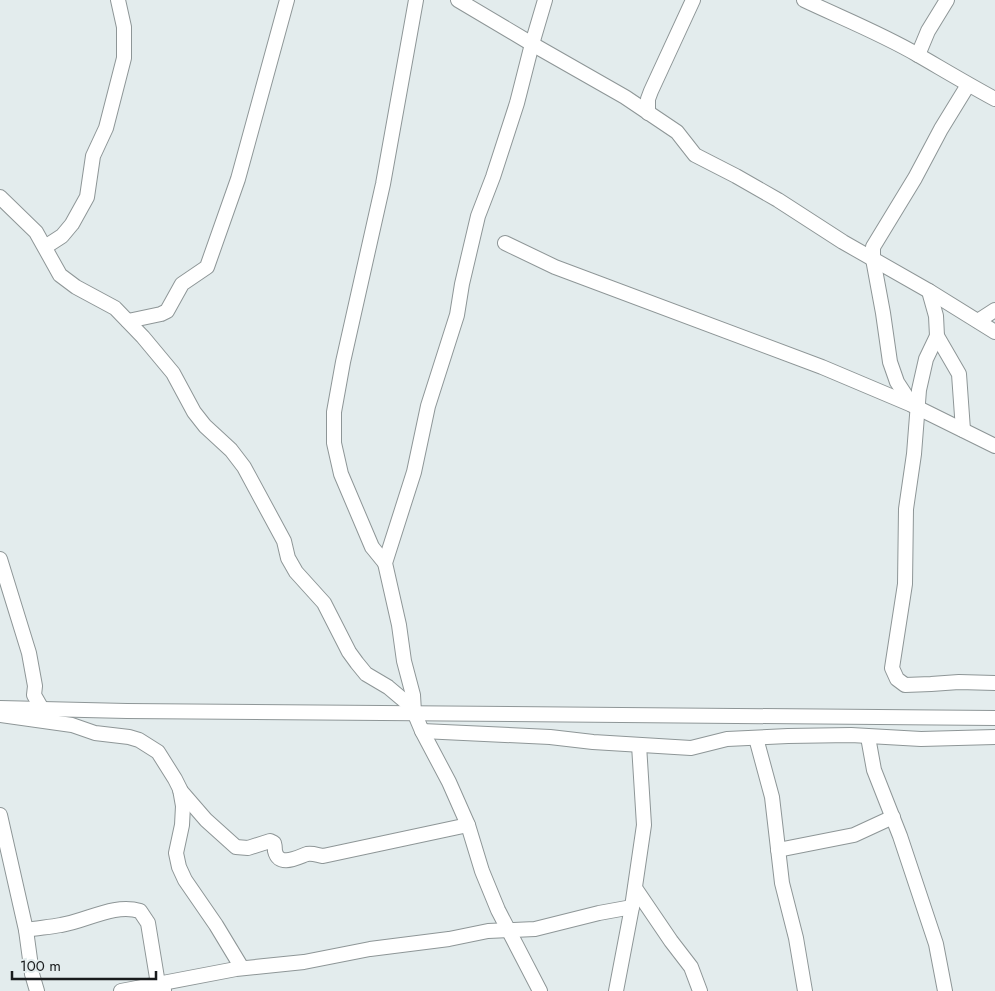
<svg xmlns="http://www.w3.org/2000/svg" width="995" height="991" font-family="Jost,sans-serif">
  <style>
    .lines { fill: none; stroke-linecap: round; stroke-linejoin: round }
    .minor-casing { stroke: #8e9697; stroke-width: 16 }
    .minor { stroke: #fff; stroke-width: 14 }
  </style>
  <rect width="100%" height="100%" fill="#e3eced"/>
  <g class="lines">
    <g class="minor-casing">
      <g id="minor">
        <path d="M458 0 532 44 625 97 677 132 695 155 736 176 778 200 843 242 929 291 995 332"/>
        <path d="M804 0C842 18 882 34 918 55 944 70 969 85 995 99"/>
        <path d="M918 55 928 31 947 0"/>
        <path d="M648 113V99L651 91 693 0"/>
        <path d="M0 197 36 232 60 275 76 287 115 308 143 337 173 373 194 412 205 426 231 450 244 467 284 541 288 558 296 572 324 603 349 652 357 663 366 674 388 687 407 703 413 705"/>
        <path d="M505 243 555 267 822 367 912 405 995 446"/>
        <path d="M45 247 62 236 72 224 87 197 93 156 106 128 124 58V27L118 0"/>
        <path d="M929 291 936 316 937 336 959 374 963 430"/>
        <path d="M128 321 161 314 167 311 182 284 207 267 238 179 287 0"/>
        <path d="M978 321 995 310"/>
        <path d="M937 336 926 359 919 390 914 454 906 509 905 584 892 668 897 679 905 685 931 684 959 682 995 683"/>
        <path d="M912 405 897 382 890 362 883 313 873 259V247L915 178 941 129 968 85"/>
        <path d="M0 559 29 653 35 686 34 695 42 709"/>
        <path d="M385 563 372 547 341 474 334 443V412L343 362 383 184 416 0"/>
        <path d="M0 708 127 711 995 718"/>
        <path d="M0 715 72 725 95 733 129 737 139 740 158 752 175 779 180 789 183 806 182 825 176 853 179 867 185 880 216 925 242 968"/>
        <path d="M422 731 550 737 593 742 691 748 727 739 788 736 851 735 921 739 995 737"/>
        <path d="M868 737 874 770 900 836 936 944 945 991"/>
        <path d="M756 738 772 797 782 883 796 938 805 991"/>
        <path d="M180 790 206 820 236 847 248 848 270 841 274 843C275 846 275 849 275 851 279 868 298 857 307 854 313 853 317 855 323 856L468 825"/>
        <path d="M0 815 26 930 32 974 37 991"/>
        <path d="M778 850 854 835 893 817"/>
        <path d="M635 888 671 941 691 967 700 991"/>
        <path d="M26 930C38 928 50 927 61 925 87 921 114 903 140 911L148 923 158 984 161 989 164 990"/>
        <path d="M121 991 236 969 304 962 370 949 449 939 488 931 535 929 599 913 632 907"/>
        <path d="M540 991 498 910 482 871 468 825 449 782 422 731 414 712 413 695 404 661 399 625 385 563 414 472 428 406 457 315 462 284 478 216 493 177 517 103 532 44 545 0"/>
        <path d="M616 991 632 907 644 825 639 745"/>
      </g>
    </g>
    <use href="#minor" class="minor"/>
  </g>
  <path d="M12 971v8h144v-8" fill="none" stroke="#181b1c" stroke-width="2.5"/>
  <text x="20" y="971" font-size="15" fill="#181b1c" stroke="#e3eced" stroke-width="4" paint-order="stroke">100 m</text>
</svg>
